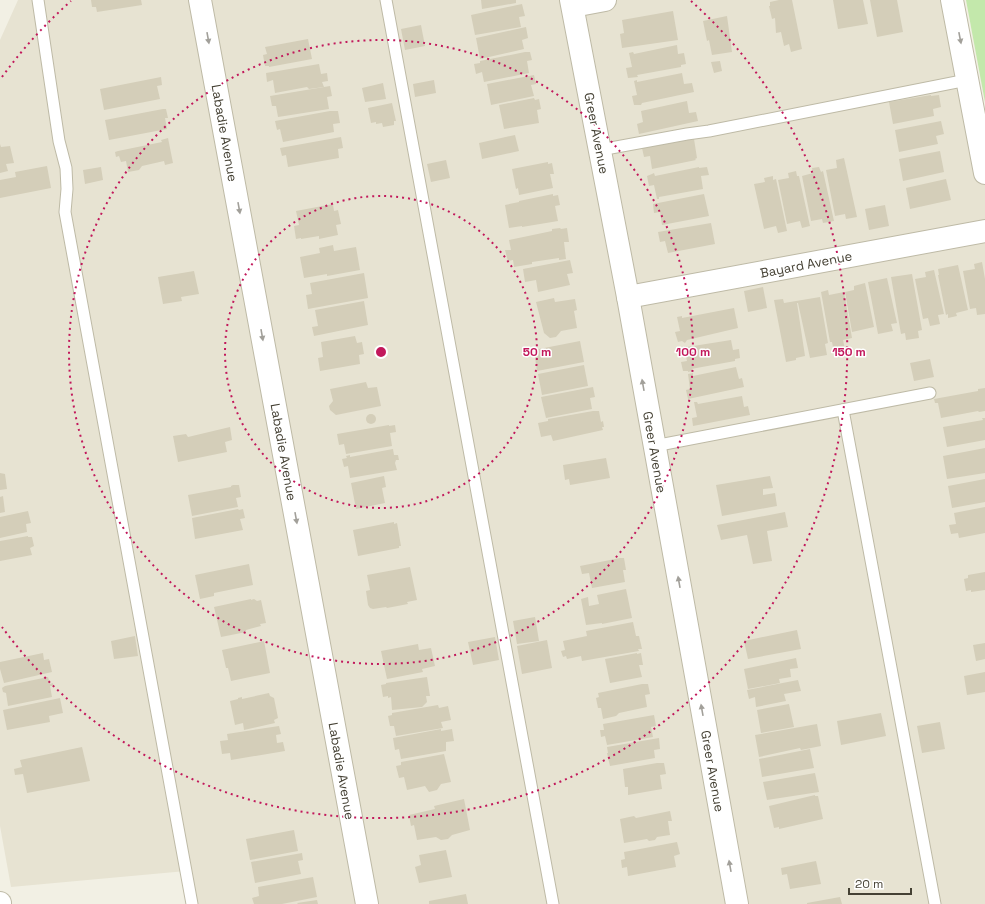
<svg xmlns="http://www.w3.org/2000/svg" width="985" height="904" font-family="'Space Grotesk',sans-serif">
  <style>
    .residential { fill: #e7e3d2 }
    .green { fill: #c3e8ab }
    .building { fill: #d4ceb9 }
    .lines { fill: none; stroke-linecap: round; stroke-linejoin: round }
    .service-casing { stroke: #bebaa6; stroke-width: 13 }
    .minor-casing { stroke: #bebaa6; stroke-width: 24 }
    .tertiary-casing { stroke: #bebaa6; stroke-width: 24 }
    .service { stroke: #fff; stroke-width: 11 }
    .minor { stroke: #fff; stroke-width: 22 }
    .tertiary { stroke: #fff; stroke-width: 22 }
    .oneway { fill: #a2a09a }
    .ring { fill: none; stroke: #c2185b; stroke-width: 2; stroke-dasharray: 2 4 }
    .labels { text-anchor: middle; stroke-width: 3; stroke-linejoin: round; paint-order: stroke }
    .street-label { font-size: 13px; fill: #454134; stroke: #fff }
    .centre { fill: #c2185b; stroke: #fff; stroke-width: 2 }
    .ring-label { font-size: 12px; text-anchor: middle; font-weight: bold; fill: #c2185b; stroke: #fff; stroke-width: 3; stroke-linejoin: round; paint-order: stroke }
  </style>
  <rect width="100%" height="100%" fill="#f2f0e4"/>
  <path class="residential" d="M18 0H953L985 170V904H192L186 871 11 887 0 826V40Z"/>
  <path class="green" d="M966 0H985V102Z"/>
  <g class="building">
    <path d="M91 0H141L142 5 97 12 96 7H92Z"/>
    <path d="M481 0H516V3L482 9Z"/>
    <path d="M779 0H792L802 49 791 52 789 44 784 46 781 32 776 33 775 18 772 19 769 6H770V2Z"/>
    <path d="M833 0H863L868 24 838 29Z"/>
    <path d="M870 0H897L903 32 877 37Z"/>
    <path d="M522 4 525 16 519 17 521 27 475 35 471 15Z"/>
    <path d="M673 11 678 40 622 48 620 34 624 33 622 20Z"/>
    <path d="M727 16 732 52 712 55 709 40 707 41 703 21Z"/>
    <path d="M421 25 425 46 405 50 401 29Z"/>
    <path d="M526 27 528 38 522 40 524 49 480 59 476 38Z"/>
    <path d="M308 39 312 59 269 67V66H265L263 55 267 54 265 47Z"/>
    <path d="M677 45 678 54 684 53 686 64 681 65V67L637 75 638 77 628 78 626 68 632 67 629 53 633 52 634 54Z"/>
    <path d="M525 52H530L532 60 527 61 529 73 484 82 482 72 476 74 474 64 480 63V61Z"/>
    <path d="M720 61 722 71 714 73 711 62Z"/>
    <path d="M319 64 321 74 327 73 328 81 322 82 324 87 309 89 307 87 275 93 273 80 267 82 266 73Z"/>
    <path d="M682 73 684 84 692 83 694 92 642 103 641 105H634L632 96 637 95 634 81 637 80V82Z"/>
    <path d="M534 75 536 84 531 85 534 96 491 105 487 84Z"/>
    <path d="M161 77 162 85 157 86 160 99 104 110 100 89Z"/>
    <path d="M434 80 436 93 415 97 413 84Z"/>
    <path d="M383 83 386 99 365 102 362 88Z"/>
    <path d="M330 86 332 96 327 97 329 109 278 117 276 106H272L270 96Z"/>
    <path d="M931 95V96L939 95 941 107 933 109 934 116 893 124 889 102Z"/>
    <path d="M534 98 535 100 539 99 541 109 537 110 539 123 504 129 499 105Z"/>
    <path d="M687 101 689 113 696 112 698 121 639 134 637 124 643 122 641 111Z"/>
    <path d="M392 103 396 121H394V125L383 127 382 123 376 124V122L371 123 368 108Z"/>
    <path d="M163 109H166L168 118H165L167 129 109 140 105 120Z"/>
    <path d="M330 111H338L340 123 333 124 334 132 283 142 280 129 277 130 275 121Z"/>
    <path d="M941 121 944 134 936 136 938 144 899 152 895 130Z"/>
    <path d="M515 135 519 151 482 159 479 143Z"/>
    <path d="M341 137 343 148 338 149 339 158 288 167 286 155 282 156 280 148Z"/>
    <path d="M168 138 173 163 165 165 164 161 142 166 139 170 128 172 126 161 121 162 119 156 116 157 115 152 118 151 162 142 161 140Z"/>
    <path d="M694 139 697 158 695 159 696 160 652 169 650 156 644 157 642 148Z"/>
    <path d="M0 144 1 147 10 146 14 163 6 164 8 171 0 173Z"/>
    <path d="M940 151 944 172 903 181 899 159Z"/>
    <path d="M844 158 857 217 846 219 845 214 835 216 826 170 837 168 836 160Z"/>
    <path d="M446 160 450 178 431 182 427 164Z"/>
    <path d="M548 162V164L552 163 554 174H550L553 188 519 195 518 188 516 189 512 169Z"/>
    <path d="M47 166 51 188 0 198V180L16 177 15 172Z"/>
    <path d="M101 167 103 180 85 184 83 170Z"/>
    <path d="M699 167V168L707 167 709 175 701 176 703 189 659 197V199H657L654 185 649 186 647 176 652 174 654 173 655 176Z"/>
    <path d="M819 167 821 172 823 171 834 221 823 223 822 219 811 221 802 176 813 173 812 168Z"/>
    <path d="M796 171 797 176H799L810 226 802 228 800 221 787 224 778 180 789 178 788 173Z"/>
    <path d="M773 176V180L776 179 787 231 778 233 776 226 764 229 754 184 765 182 764 178Z"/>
    <path d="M946 179 951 200 910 209 906 188Z"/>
    <path d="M553 194V196L558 195 560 205 555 206 558 221 522 227V226L509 228 505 205 519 202V201Z"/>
    <path d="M704 194 709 216 662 225 660 212 654 213 653 204Z"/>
    <path d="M333 204 334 211 338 210 341 224 336 225 338 235 319 239V236L301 239V238L296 239 294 226 299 225 296 211Z"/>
    <path d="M885 205 889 226 869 230 865 209Z"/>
    <path d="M711 223 715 244 668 253 665 241 660 242 658 232Z"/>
    <path d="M560 228 561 229 567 228 569 242H564L566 259 559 260V258L532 262V264L514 267 513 260 508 261 505 250H511L509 240 552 231V229Z"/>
    <path d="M333 245 334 251 356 247 360 270 327 276V274L304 278 300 257 320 253 319 248Z"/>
    <path d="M570 260 573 273 567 274 570 285 538 292 536 280 525 282 523 269Z"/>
    <path d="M982 262 985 279V314L977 315 976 308 970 309 963 271 975 269 974 264Z"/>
    <path d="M958 265 968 310 956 313 957 316 948 318V314L946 315 938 275H939L938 269Z"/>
    <path d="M934 270 944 314 938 315 940 324 930 326 928 318 923 319 915 279 926 277 925 272Z"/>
    <path d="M194 271 199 294 181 297 182 301 163 304 158 277Z"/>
    <path d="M364 273 368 298 308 309 306 295 312 294 310 283Z"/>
    <path d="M912 274 922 330 918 331 919 338 906 340 905 333 901 334 891 277Z"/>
    <path d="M887 278 897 323 891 324 893 331 878 334 868 282Z"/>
    <path d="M865 283 874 327 852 332 845 292 854 290V286Z"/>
    <path d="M763 287 767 308 748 312 744 291Z"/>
    <path d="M828 290 829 295 844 292 852 338 843 340 845 350 834 352 832 342H830L821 292Z"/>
    <path d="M820 297 828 343 825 344 827 355 810 358 798 303H797L805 356 796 358V360L786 362 774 300 783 299 784 303Z"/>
    <path d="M554 298 555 302 575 299 577 310 574 311 577 328 561 331 556 337 550 338 544 333 536 302Z"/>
    <path d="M364 301 368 325 314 336 312 327 318 326 315 310Z"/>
    <path d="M734 308 738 328 687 340 685 343 682 341 678 342 675 332 680 331 677 317 682 316V318Z"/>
    <path d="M355 336 357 343 362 342 364 354 359 355 360 364 320 371 318 358 323 357 321 342Z"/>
    <path d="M731 340 733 350 739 349 740 358 735 359V361L691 369 692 371 688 372V371H683L681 362 687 361 684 346H687V347Z"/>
    <path d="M580 341 584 362 537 371 534 350Z"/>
    <path d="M930 359 934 377 914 381 910 363Z"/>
    <path d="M584 365 588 386 542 395 538 374Z"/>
    <path d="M736 367 739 379 742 378 744 387 688 399 686 390 690 389 688 374 693 373V376Z"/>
    <path d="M366 382 368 388 377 387 381 406 336 415 330 410 329 406 333 401 330 389Z"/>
    <path d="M593 387 595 397 590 398 592 409 546 418 541 397Z"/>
    <path d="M985 388V411L979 412 978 411 941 418 938 403H935L934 399 978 391V389Z"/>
    <path d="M742 396 744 407 748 406 750 415 693 426 692 418 697 417 694 402H697L698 404Z"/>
    <path d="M593 411H599L601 422 603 421 604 427H602L603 430 553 441 551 435 541 437 538 423 548 421V419Z"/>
    <circle cx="371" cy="419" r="5"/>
    <path d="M982 418H985V440L947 447 943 427 983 420Z"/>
    <path d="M389 425V426L395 425 396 432 390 433 392 446 346 454 344 444 339 445 337 434Z"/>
    <path d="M230 427 232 440 225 442 227 452 178 462 173 436 186 434 188 437Z"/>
    <path d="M985 448V473L947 479 943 456Z"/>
    <path d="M393 449 394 455H398L399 460H396L395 463 397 470 350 478 348 466 344 467 342 459 347 458 346 456 350 455V457Z"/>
    <path d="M606 458 610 478 570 485 569 479 565 480 563 465Z"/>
    <path d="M0 473 5 474 7 489 0 490Z"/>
    <path d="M384 476 386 487 382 488 385 503 356 509 351 483Z"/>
    <path d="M770 476 773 488 763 489V495L775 493 777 506 722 516 716 485Z"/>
    <path d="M985 479V502L952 508 948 486Z"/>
    <path d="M233 485H239L241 497 236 498 238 507 192 516 188 495 231 487V486Z"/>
    <path d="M3 496 5 512 0 513V497Z"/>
    <path d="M985 507V533L959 538 958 533 951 534 949 525 956 524 954 513Z"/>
    <path d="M238 509 239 510 243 509 245 518 240 519 243 530 195 539 192 518Z"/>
    <path d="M28 511 31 523 26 524 27 532 0 538V517Z"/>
    <path d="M785 512 788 527 767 531 772 561 753 564 747 535 721 540 717 525Z"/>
    <path d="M394 522V524L397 523 401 546H399V548L358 556 353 530Z"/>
    <path d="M28 536V537H32L34 546 30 548 32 555 0 561V541Z"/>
    <path d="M620 558H624L626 570H623L625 582 592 588 589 573 582 574 580 566Z"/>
    <path d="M249 564 253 585 214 593V596L200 599 195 575Z"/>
    <path d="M410 567 417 600 407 602 408 604 387 608 386 607 373 609 370 608 368 605 366 591 370 590 367 575Z"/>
    <path d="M985 572V590L971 592V590L966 591 964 579 968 578V575Z"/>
    <path d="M626 589 632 618 602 624V623L586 625 581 599 588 597 589 606 599 604 597 595Z"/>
    <path d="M251 599V600L254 599 257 601 261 600 266 623 260 624 261 626 246 630V632L221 637 214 607Z"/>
    <path d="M535 617 539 641 517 644 513 621Z"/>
    <path d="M633 622 636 636H639L642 649H638L639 651 582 661 581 656 567 659 566 656 563 657 561 651 565 650 563 641 587 636 586 631Z"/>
    <path d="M797 630 801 649 748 659 744 641Z"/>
    <path d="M135 636 138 656 114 659 111 641Z"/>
    <path d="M495 637 499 660 473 665 468 642Z"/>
    <path d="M547 640 552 668 522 674 517 646Z"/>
    <path d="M264 641 270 673 231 681 228 668H226L222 650Z"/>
    <path d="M985 643V659L976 661 973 645Z"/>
    <path d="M418 644 419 650 431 648 435 666 422 669 423 672 387 679 381 651Z"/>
    <path d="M43 653 44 660 49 659 52 672 4 683 0 669V662Z"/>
    <path d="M637 653V654L641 653 643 665H639L642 677 610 683 605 659Z"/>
    <path d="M796 658 798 668 790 669 791 677 779 679 780 683 748 689 744 669Z"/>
    <path d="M985 672V692L967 695 964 676Z"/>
    <path d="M48 677 50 684 53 683V686H50L52 697 8 706 6 693 3 692 2 688 5 686Z"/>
    <path d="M427 677 430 696H426L427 702 422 707 392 710 391 697 388 698V696L383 697 381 685 386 684V683Z"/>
    <path d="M798 680 801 691 784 694 786 701 756 707 755 697 749 699 747 690Z"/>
    <path d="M642 684H648L650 694 645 695 647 707 619 713 616 716 603 719 601 708H598L596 698 599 697 598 693Z"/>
    <path d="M269 693 270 696 274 698 278 718 274 720 275 723 244 730 243 723 235 725 230 701 238 699V698L242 697V699Z"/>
    <path d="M60 698 63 713 49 716 50 722 7 730 3 710Z"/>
    <path d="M789 704 794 727 761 733 757 710Z"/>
    <path d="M438 705 439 708 448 706 451 720 441 722 443 728 396 736 394 726H390L388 716 392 715V713Z"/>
    <path d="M881 713 886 736 841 745 837 721Z"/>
    <path d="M654 715 656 726 651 727 653 737 607 745 605 736 601 737 600 730H604L603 724Z"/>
    <path d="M940 722 945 749 922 753 917 726Z"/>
    <path d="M817 724 821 746 801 750 800 748 759 757 755 735Z"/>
    <path d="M279 726 281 734 276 735 277 743 283 742 285 751 231 760 230 753 222 754 220 741 228 740 227 734Z"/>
    <path d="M441 729V731L452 729 454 741 446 742V751L401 759 399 749 395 750 393 738Z"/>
    <path d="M659 738 660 749 654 750 655 758 610 766 607 753H608L607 747Z"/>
    <path d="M82 747 90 781 27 793 23 774 15 775 14 769 22 767 20 760Z"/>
    <path d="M810 749 814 768 762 777 759 759Z"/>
    <path d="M444 754 451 782 441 784 437 790 429 792 425 786 407 790 404 777 399 778 396 766 401 765V762Z"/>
    <path d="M657 763H664L666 774 660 775 662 789 628 795V787H625L623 769Z"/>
    <path d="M815 773 819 792 767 800 763 782Z"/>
    <path d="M815 795V796H818L823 819 779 829V827L774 828 769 806Z"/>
    <path d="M464 799 470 830 452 835 448 839 441 840 436 837 417 840 414 825 411 826 409 815 435 809 434 806Z"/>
    <path d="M670 811 672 821H668L670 835 657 837 655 840 649 841 647 839 624 843 620 819 634 816 636 818Z"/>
    <path d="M294 830 298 851 250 860 246 839Z"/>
    <path d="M677 842 680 854 674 856 676 867 628 876 627 867 622 868 621 860 625 859 624 852Z"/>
    <path d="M446 850 452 877 419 883 415 867 421 865 419 855Z"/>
    <path d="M302 853 303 860 298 861 301 874 255 883 251 862Z"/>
    <path d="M816 861 821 884 790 889 787 874 782 875 781 868Z"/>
    <path d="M313 877 317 897 282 904H254L252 898 259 896 258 887Z"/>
    <path d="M466 894 468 904H429V901Z"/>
    <path d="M840 897 842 904H807V903Z"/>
    <path d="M317 900 318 904H298L297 903Z"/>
  </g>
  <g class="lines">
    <g class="service-casing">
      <g id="service">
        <path d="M38 0 59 141 66 168 67 189 65 212 192 904"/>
        <path d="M386 0 553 904"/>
        <path d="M600 150 687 134 709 131 967 80"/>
        <path d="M843 410 935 904"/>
        <path d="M654 446 930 393"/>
      </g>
    </g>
    <g class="minor-casing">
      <g id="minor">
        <path d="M200 0 367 904"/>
        <path d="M571 0 628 297 737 904"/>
        <path d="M952 0 985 173"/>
        <path d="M573 6 605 0"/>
        <path d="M628 297 985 231"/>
      </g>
    </g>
    <g class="tertiary-casing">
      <path id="tertiary" d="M0 903V904"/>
    </g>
    <use href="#service" class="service"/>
    <use href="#minor" class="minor"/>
    <use href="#tertiary" class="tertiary"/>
  </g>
  <defs><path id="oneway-solid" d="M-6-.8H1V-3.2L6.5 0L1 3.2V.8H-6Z"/></defs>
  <g class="oneway">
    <use href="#oneway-solid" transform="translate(208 38) rotate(80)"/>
    <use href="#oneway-solid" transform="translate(960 38) rotate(79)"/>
    <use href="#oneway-solid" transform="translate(239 208) rotate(80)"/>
    <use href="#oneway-solid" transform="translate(262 335) rotate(80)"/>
    <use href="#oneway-solid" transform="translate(643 385) rotate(-100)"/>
    <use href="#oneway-solid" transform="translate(296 518) rotate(80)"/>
    <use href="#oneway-solid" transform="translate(679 582) rotate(-100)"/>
    <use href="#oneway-solid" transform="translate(702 710) rotate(-100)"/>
    <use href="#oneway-solid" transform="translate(730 866) rotate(-100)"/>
  </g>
  <g class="ring">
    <circle cx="381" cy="352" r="156"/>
    <circle cx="381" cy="352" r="312"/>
    <path d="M2 77A468 468 0 0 1 71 1M691 1A468 468 0 1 1 2 627"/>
  </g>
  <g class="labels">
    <g class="street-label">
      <text transform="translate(225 133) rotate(80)" y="5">Labadie Avenue</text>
      <text transform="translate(597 133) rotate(79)" y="5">Greer Avenue</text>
      <text transform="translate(806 264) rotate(-11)" y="5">Bayard Avenue</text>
      <text transform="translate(284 452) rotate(80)" y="5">Labadie Avenue</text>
      <text transform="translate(655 452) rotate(80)" y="5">Greer Avenue</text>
      <text transform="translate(342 771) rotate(80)" y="5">Labadie Avenue</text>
      <text transform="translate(713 771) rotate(80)" y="5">Greer Avenue</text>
    </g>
  </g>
  <circle cx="381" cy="352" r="6" class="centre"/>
  <g class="ring-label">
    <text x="537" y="356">50 m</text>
    <text x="693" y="356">100 m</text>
    <text x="849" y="356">150 m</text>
  </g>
  <path d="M849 888v6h62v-6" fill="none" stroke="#454134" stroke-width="2"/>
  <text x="855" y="888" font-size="12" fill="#454134" stroke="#ffffff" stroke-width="3" paint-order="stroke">20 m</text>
</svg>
